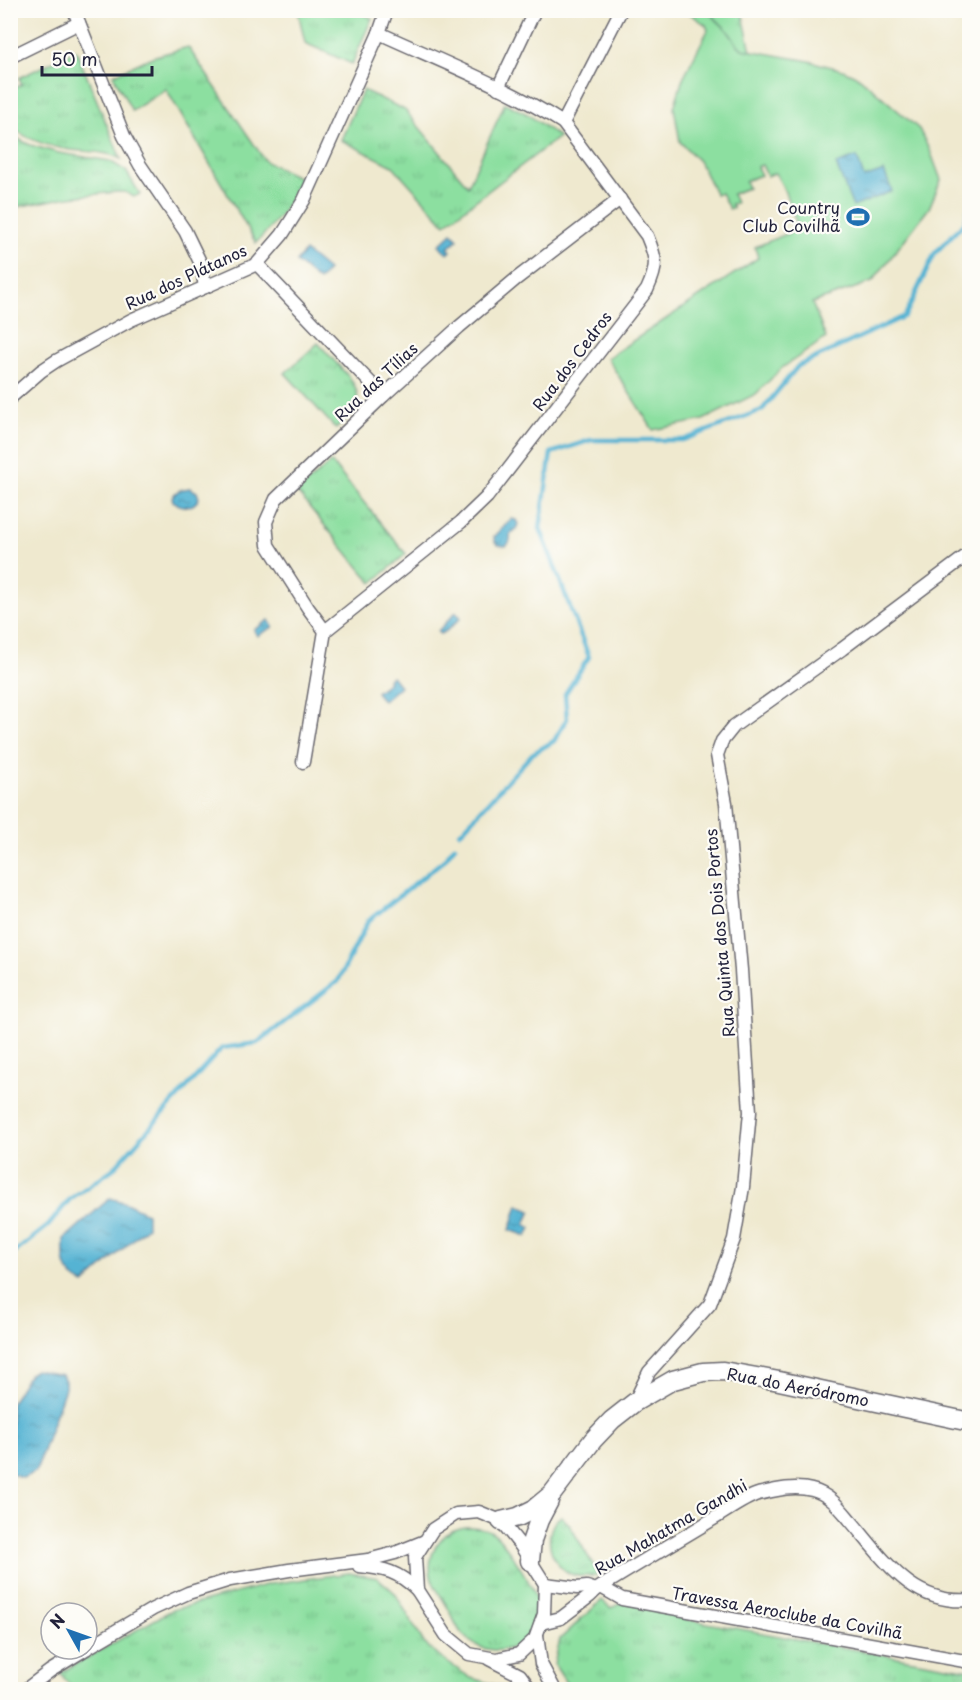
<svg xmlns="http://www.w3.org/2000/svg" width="980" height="1700" font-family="'Playpen Sans',sans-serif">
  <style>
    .grass { fill: url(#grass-tufts); stroke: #57806e; stroke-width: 1.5 }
    .garden { fill: #8cdfa0; stroke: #57806e; stroke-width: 1.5 }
    .water { fill: url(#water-ripples); stroke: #3c6a87; stroke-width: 1.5 }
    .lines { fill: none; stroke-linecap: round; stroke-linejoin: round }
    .stream { stroke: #55b3d3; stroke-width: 4.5 }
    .street-casing { stroke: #6a686f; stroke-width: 15 }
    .secondary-casing { stroke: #6a686f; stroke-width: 21 }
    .street { stroke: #fff; stroke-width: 12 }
    .secondary { stroke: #fff; stroke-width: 18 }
    .labels { text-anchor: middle; stroke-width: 4.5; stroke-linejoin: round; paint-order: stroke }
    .poi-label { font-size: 16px; fill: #22223b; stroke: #fdfcf7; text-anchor: end }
    .street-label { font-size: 16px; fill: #22223b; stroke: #fdfcf7 }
  </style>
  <defs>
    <pattern id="grass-tufts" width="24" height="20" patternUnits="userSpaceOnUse" patternTransform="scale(1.5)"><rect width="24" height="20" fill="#8cdfa0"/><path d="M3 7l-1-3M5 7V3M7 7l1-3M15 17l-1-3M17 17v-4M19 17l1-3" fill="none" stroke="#78bf8b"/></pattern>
    <pattern id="water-ripples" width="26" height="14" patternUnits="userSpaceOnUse" patternTransform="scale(1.5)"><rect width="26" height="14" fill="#55b3d3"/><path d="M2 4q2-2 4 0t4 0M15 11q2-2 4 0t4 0" fill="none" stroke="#4691ac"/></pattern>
  </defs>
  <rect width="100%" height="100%" fill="#fdfcf7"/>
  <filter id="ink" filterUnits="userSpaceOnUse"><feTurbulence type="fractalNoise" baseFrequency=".0167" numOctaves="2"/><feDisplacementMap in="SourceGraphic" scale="12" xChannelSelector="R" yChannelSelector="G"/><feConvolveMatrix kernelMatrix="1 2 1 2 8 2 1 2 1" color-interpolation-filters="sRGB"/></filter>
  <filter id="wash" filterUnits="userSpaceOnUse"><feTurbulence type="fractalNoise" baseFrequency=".008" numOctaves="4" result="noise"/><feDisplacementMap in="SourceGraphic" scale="24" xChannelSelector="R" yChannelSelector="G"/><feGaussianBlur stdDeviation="1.35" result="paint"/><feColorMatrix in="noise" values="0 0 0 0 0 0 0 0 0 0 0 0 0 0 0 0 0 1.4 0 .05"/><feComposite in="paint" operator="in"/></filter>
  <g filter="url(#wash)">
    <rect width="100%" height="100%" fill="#efe9cf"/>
    <g class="grass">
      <path d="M298 11H353L372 18 352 64 305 43Z"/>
      <path d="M708 11H742L751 51 742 49 737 44 727 30Z"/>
      <path d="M188 47 266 162 302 179C289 205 276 223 256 243L166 89 132 111 113 75 152 57Z"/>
      <path d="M76 50 121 159C106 151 88 152 71 150 50 147 27 139 11 127V90L22 84 19 78Z"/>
      <path d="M363 90 405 110 468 186 505 103 527 114 559 137 445 224 393 166 341 140Z"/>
      <path d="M11 135 30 145 59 153 110 161 126 171 140 194 134 197 125 192H117L68 197 11 208Z"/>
      <path d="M318 343 349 377C367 402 354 411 336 429L285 373Z"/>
      <path d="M331 462 406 554 372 583 297 492Z"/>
      <path d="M561 1516 569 1524 599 1575C591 1576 579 1578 571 1574 549 1565 541 1530 561 1516Z"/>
      <path d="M465 1527C474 1527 483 1527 492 1532 504 1539 536 1590 538 1604 539 1615 537 1626 530 1634 513 1656 481 1655 462 1634 456 1627 452 1615 447 1606 442 1598 437 1591 433 1582 425 1564 434 1540 452 1531 456 1529 461 1528 465 1527Z"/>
      <path d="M349 1573 378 1578 395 1593 424 1643 441 1658 471 1678 509 1689 74 1690 60 1673 172 1610 270 1584Z"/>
      <path d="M632 1598 643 1606 684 1619 969 1670V1689H570L554 1664 560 1639 602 1600 611 1608Z"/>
    </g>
    <path class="garden" d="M686 11H707L727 30 737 44 742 49 809 61 843 70 860 78 919 129 931 153 941 180 929 208 872 282 812 303 826 338 782 368 756 394 703 420 653 430 607 358 758 258 755 247 794 231 797 224 783 187 775 173 767 176 762 165 757 167 761 175 745 181 748 188 732 194 736 203 731 204 733 208 729 209 721 193 716 195 699 161 680 142 674 108 683 78 708 30 706 25Z"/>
    <g class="water">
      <path d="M857 157 864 178 884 171 892 191 853 207 836 164Z"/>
      <path d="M452 233 458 239 448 248 451 251 448 254 439 245Z"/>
      <path d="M305 251 328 270 319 281 296 262Z"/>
      <path d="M190 488 197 492 199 498C194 509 181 508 173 501L172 497C177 490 181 489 190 488Z"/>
      <path d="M511 519 516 520 518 524 516 529 510 535C511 540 510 543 506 546L498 545 495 542 494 537Z"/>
      <path d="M456 612 461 618 446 631 440 634 438 631Z"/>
      <path d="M269 620 273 627 257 636 254 630Z"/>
      <path d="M392 676 400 686 383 701 376 692 389 682 388 679Z"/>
      <path d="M110 1198 126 1203 147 1213V1227L84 1284C63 1275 63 1261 64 1239Z"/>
      <path d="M518 1205 531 1211 525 1224 531 1228 527 1236 510 1230Z"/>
      <path d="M35 1370 62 1375 65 1381V1388L36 1471 23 1478 11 1473V1403L29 1374Z"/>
    </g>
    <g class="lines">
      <g class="stream">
        <path d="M460 833 532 754 554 741 567 719 565 694 589 657 540 528 551 453 591 440H683L762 410 798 366 905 316 935 253 965 222 970 204"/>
        <path d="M10 1256 48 1226 70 1199 113 1169 222 1048 257 1043 338 981 368 921 444 860 455 846"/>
      </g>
    </g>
  </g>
  <g filter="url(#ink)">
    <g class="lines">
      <g class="street-casing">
        <g id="street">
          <path d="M74 10 124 136 140 165 185 231 201 264 205 287"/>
          <path d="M10 57 79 23"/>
          <path d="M498 88 535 10"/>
          <path d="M563 123 621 10"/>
          <path d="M257 264 383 396"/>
          <path d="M10 398 41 371 56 361 131 320 257 264 282 235 304 200 379 33 387 10"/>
          <path d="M325 631 308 608 268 545 266 522 276 499 383 396 459 327 516 279 620 199"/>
          <path d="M303 762 325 631 461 522 487 497 647 290C658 266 657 260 647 236L563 123C507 87 440 61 379 33"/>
          <path d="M635 1401 649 1372 710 1304 734 1239 743 1187 750 1112 741 970 726 803 717 755 722 741 734 726 842 649 970 553"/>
          <path d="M479 1512 501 1521 521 1546 545 1584 544 1614 535 1639 519 1654 496 1659 469 1654 446 1635 417 1590 415 1557 433 1529 456 1514Z"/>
          <path d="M359 1566C384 1568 399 1572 417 1590"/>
          <path d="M545 1584 577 1588 587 1587 596 1590"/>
          <path d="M601 1587 622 1599 970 1662"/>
          <path d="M541 1623 561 1618 590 1596 596 1590C634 1566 672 1544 710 1521 723 1514 744 1498 758 1494 775 1490 794 1485 812 1490 829 1494 839 1507 850 1520 884 1559 911 1605 970 1600"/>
          <path d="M537 1635 541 1664 555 1690"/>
          <path d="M87 1648 153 1609 188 1593 230 1580 289 1570 368 1560 395 1553 425 1541"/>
          <path d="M489 1659 520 1675 531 1690"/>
          <path d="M25 1690 50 1671 86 1649"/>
        </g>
      </g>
      <g class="secondary-casing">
        <g id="secondary">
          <path d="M501 1521 518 1517 534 1509 552 1494 593 1440 612 1420 635 1402 673 1380 703 1372 723 1371 779 1381 970 1422"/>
          <path d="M530 1561 532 1540 539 1520 549 1501"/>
        </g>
      </g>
      <use href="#street" class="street"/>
      <use href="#secondary" class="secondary"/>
    </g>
  </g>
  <defs>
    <g id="stadium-bare" transform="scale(1.8)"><path d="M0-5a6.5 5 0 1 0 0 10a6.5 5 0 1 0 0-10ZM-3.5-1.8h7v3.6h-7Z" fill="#1f6fb2" stroke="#fdfcf7" stroke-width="2.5" paint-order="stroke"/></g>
  </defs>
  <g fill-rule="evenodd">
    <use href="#stadium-bare" x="858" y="217"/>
  </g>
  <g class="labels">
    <g class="poi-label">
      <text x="840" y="214">Country<tspan x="840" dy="18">Club Covilhã</tspan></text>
    </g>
    <g class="street-label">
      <text transform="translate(186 277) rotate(-25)" y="6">Rua dos Plátanos</text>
      <text transform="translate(572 361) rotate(-53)" y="6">Rua dos Cedros</text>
      <text transform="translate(376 382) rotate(-43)" y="6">Rua das Tílias</text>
      <text transform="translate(720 933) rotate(-95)" y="6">Rua Quinta dos Dois Portos</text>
      <text transform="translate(798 1387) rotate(11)" y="6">Rua do Aeródromo</text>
      <text transform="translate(671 1527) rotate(-30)" y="6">Rua Mahatma Gandhi</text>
      <text transform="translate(787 1613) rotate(10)" y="6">Travessa Aeroclube da Covilhã</text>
    </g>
  </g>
  <rect width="980" height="1700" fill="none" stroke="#fdfcf7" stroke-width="36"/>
  <g transform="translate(69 1631) rotate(310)"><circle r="28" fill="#fdfcf7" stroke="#a5a5ac" stroke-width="1.5"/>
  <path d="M0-4.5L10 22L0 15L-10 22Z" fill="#1f6fb2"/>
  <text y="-9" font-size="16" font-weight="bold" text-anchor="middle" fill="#22223b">N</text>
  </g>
  <path d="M42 66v9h110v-9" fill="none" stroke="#22223b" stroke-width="3"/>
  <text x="51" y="66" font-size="18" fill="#22223b" stroke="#fdfcf7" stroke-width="4.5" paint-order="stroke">50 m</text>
</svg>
